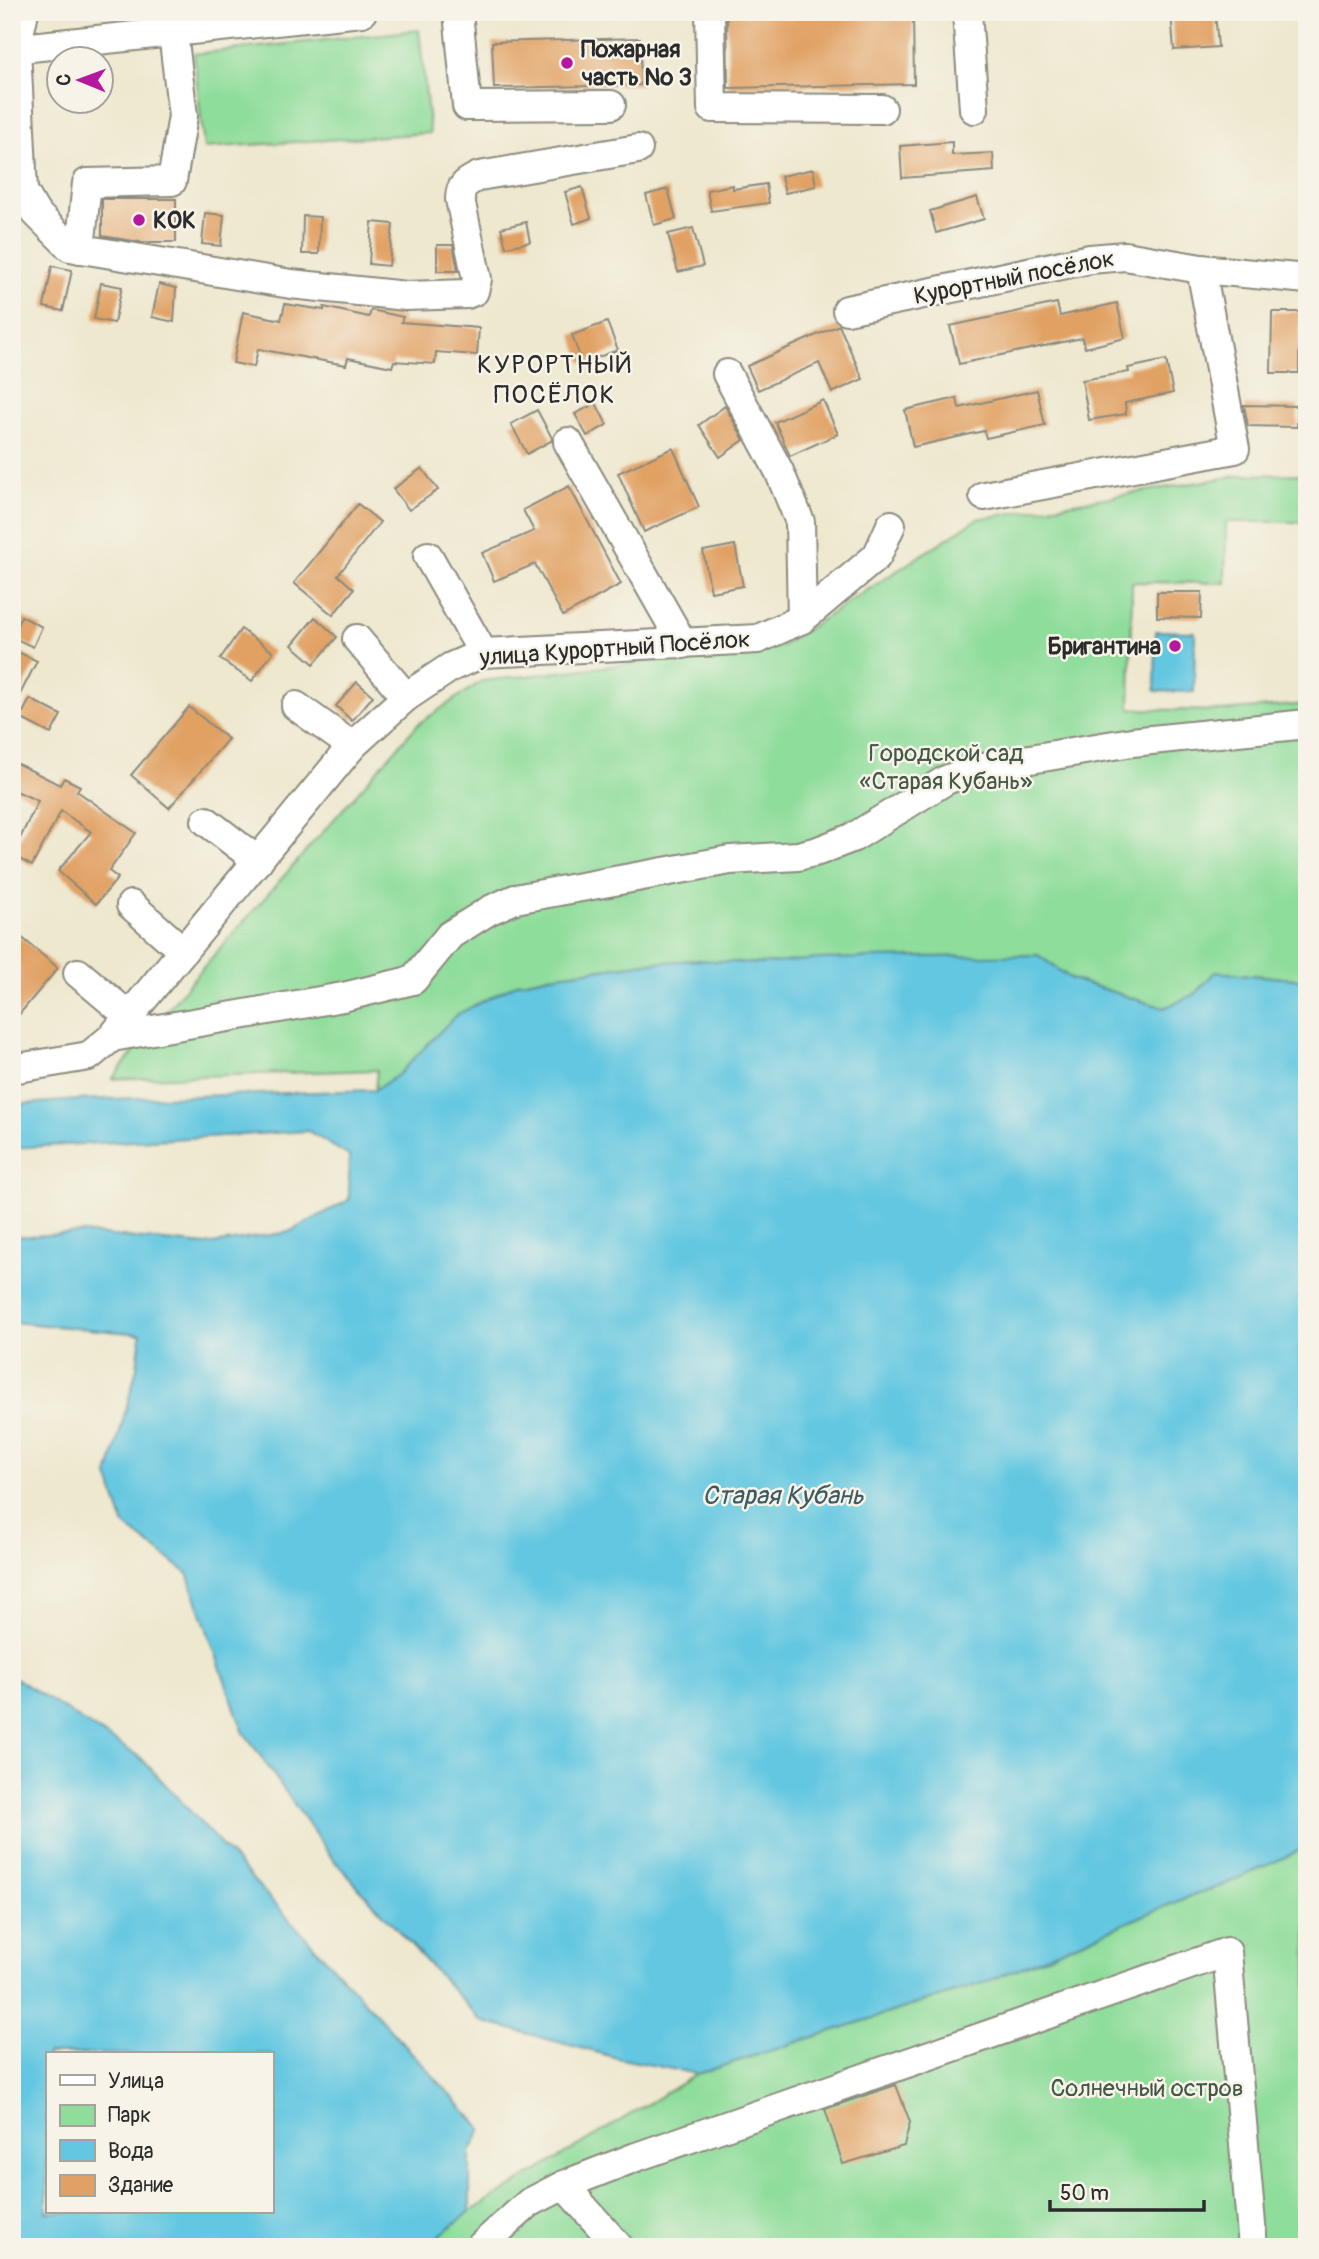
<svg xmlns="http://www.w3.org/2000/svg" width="1319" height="2259" font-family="Pangolin,sans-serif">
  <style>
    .green { fill: #8fdd9b; stroke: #5d8463; stroke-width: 2 }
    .water { fill: #63c7e1; stroke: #477986; stroke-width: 2; fill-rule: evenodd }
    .building { fill: #e1a164 }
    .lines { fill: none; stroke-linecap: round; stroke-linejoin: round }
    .minor-casing { stroke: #8c8a7d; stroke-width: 32 }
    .minor { stroke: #fff; stroke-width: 28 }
    .poi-dot { fill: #b5179e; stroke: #f7f3e8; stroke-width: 2.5 }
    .labels { text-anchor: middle; stroke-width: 5; stroke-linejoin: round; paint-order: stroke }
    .poi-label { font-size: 24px; font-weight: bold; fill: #2b2b2b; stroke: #f7f3e8; text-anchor: start }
    .street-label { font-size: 24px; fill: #2b2b2b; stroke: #f7f3e8 }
    .park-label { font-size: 24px; fill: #445847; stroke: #f7f3e8 }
    .neighbourhood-label { font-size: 26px; letter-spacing: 2px; fill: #2b2b2b; stroke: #f7f3e8 }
    .water-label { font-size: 26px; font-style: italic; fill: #3c5a62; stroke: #f7f3e8 }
  </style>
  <rect width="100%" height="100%" fill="#f7f3e8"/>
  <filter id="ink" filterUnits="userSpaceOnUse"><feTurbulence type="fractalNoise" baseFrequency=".0143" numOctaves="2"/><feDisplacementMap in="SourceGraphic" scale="14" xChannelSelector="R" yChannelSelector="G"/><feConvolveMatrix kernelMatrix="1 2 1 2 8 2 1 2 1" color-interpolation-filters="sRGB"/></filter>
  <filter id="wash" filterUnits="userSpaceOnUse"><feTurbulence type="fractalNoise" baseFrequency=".00686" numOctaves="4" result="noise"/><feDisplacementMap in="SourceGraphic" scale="28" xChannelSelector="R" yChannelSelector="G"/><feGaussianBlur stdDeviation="1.57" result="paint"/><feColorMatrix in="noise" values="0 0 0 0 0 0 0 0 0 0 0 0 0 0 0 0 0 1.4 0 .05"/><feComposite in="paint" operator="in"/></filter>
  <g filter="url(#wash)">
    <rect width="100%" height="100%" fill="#eee8cf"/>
    <g class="green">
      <path d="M419 30 430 133 204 148 194 54Z"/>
      <path d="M1307 474V522H1226L1225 583 1132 582 1130 709 1222 711 1307 704V980L1215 972 1194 995 1164 1008 1071 979 1038 955 762 964 697 960 647 963 550 976 518 983 398 1075 375 1090 377 1070 112 1079 187 986 418 724 482 681 781 646 977 519 1242 475Z"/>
      <path d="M1307 1847V2247H424L470 2212 697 2074 986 1982 1192 1895 1221 1886Z"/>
    </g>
    <g class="water">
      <path d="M1156 631 1195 632 1194 692 1155 691Z"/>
      <path d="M1038 955 1071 979 1164 1008 1194 995 1215 972 1307 980V1847L1221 1886 1192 1895 986 1982 697 2074 621 2059 481 2021 332 1858 243 1731 187 1573 124 1525 108 1476 137 1368 141 1334 12 1322V1237L82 1233 206 1245 289 1232 349 1200V1156L308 1131 12 1148V1105L77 1100 375 1090 398 1075 456 1015 518 983 550 976 647 963 697 960 762 964 818 959Z"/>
      <path d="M12 1676 141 1758 482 2129 470 2152V2212L424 2247H12ZM47 2054H271V2212H47Z"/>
    </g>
    <g id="blocks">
      <g class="building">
        <path d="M727 12H913L914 84 728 88Z"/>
        <path d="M1171 12H1215L1218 47 1174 50Z"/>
        <path d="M640 38 641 85 494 88 492 42Z"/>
        <path d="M952 142V155L993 153 994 171 902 178 900 146Z"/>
        <path d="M813 169 816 186 785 193 781 176Z"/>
        <path d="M766 184 769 203 711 211 707 190 733 185V189Z"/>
        <path d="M582 187 591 218 574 224 565 192Z"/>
        <path d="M668 189 676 219 654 225 646 195Z"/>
        <path d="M977 197 984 219 936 233 930 211Z"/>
        <path d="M102 199H176V242H140L102 236Z"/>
        <path d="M205 213 224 215 221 246 202 244Z"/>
        <path d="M303 216 320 217 319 254H302Z"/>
        <path d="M372 222 393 224 389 266 369 264Z"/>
        <path d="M526 222 530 242 506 247 501 228Z"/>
        <path d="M693 228 703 266 678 272 668 234Z"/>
        <path d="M437 245H453L458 271H437Z"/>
        <path d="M52 266 72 270 63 311 44 307Z"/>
        <path d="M101 283 122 287 114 323 94 319Z"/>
        <path d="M159 284 176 288 174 322 152 317Z"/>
        <path d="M1057 303 1060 316 1117 303 1125 338 1085 348 1082 338 959 364 950 326Z"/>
        <path d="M285 304 324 310V307L369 317 371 310 403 317 401 322 479 328 477 355 436 352 435 364 394 361 392 367 348 358 346 365 258 349 254 367 233 363 243 312 281 320Z"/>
        <path d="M1272 312H1300L1299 373H1271Z"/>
        <path d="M607 322 618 350 582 363 572 335Z"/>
        <path d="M839 325 863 379 832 393 819 363 758 390 747 366Z"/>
        <path d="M1166 360 1173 393 1125 403 1126 414 1089 420 1082 380 1129 372 1128 368Z"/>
        <path d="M1037 390 1045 425 986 438 984 431 913 447 905 410 957 398 959 408Z"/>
        <path d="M823 400 838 434 790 456 775 422Z"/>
        <path d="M596 403 607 425 587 436 575 414Z"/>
        <path d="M1244 405 1298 406 1297 427 1248 426Z"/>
        <path d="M725 406 744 440 720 457 699 425Z"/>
        <path d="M537 410 552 438 551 441 527 454 511 424Z"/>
        <path d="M673 448 699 507 644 532 618 473Z"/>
        <path d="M422 468 438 490 409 510 393 489Z"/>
        <path d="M569 486 621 584 563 616 535 564 494 581 482 553 534 531 523 510Z"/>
        <path d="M358 504 380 522 338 575 354 589 333 615 294 583Z"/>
        <path d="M735 545 743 586 711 592 703 551Z"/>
        <path d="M1157 592H1202L1201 618 1157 617Z"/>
        <path d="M21 616 42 627 33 647 12 637Z"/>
        <path d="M315 617 337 637 314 664 292 645Z"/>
        <path d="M241 629 273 652 252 681 220 659Z"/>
        <path d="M12 649 37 661 12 710Z"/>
        <path d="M357 682 373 696 352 721 336 706Z"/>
        <path d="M30 699 61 715 51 734 20 718Z"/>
        <path d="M189 707 228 739 169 808 131 775Z"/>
        <path d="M12 761 60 785 64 778 80 786 77 791 136 833 109 871 118 878 96 904 58 871 91 832 61 811 32 866 12 855 38 801 12 789Z"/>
        <path d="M20 936 58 968 12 1023V945Z"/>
        <path d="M896 2085 910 2122 904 2146 843 2164 825 2109Z"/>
      </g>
    </g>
  </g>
  <g filter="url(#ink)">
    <use href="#blocks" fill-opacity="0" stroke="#8c8a7d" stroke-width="2"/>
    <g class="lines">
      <g class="minor-casing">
        <g id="minor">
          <path d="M24 12 16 48 23 191 35 212 70 247 291 284 406 296 467 294 474 291 477 279 460 199C460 185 467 182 479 176L638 149"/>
          <path d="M458 12 467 106 611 105"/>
          <path d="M710 12 712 108 882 109"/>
          <path d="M967 12 974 109"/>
          <path d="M12 49 362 12"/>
          <path d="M80 249 87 183 172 181 183 116 173 33"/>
          <path d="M847 310 1090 259 1125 256 1201 269 1307 279"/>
          <path d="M727 374 779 471 800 522 802 619"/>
          <path d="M568 442 683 644"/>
          <path d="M984 496 1235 449 1201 269"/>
          <path d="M428 556 483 653"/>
          <path d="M357 639 406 697"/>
          <path d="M296 706 352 746"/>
          <path d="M206 821 258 861"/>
          <path d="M131 905 183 951"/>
          <path d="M78 973 130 1017"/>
          <path d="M112 1037 343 997 413 980 450 935 490 910 515 899 730 860 798 856 818 851 854 837 946 780 977 768 1132 742 1307 724"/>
          <path d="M12 1069 89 1056 112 1037 352 746 406 697 451 667 483 653 758 639 802 619 877 556 891 525"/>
          <path d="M564 2185 619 2247"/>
          <path d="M480 2247 529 2203 564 2185 636 2157 1227 1952 1253 2247"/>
        </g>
      </g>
      <use href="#minor" class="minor"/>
    </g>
  </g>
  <g class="poi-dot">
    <circle cx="567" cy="63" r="7"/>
    <circle cx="139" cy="220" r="7"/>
    <circle cx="1175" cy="646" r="7"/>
  </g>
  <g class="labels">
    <g class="poi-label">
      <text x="581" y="57">Пожарная<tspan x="581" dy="28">часть № 3</tspan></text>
      <text x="153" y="228">КОК</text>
      <text x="1161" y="654" text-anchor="end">Бригантина</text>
    </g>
    <g class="street-label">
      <text transform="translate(1014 277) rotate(-11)" y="8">Курортный посёлок</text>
      <text transform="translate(615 648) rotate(-4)" y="8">улица Курортный Посёлок</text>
    </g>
    <g class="park-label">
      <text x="946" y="761">Городской сад<tspan x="946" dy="28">«Старая Кубань»</tspan></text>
      <text x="1147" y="2096">Солнечный остров</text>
    </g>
    <g class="neighbourhood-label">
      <text x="555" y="373">КУРОРТНЫЙ<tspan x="555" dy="30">ПОСЁЛОК</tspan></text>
    </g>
    <g class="water-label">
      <text x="783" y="1504">Старая Кубань</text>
    </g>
  </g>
  <rect width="1319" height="2259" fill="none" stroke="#f7f3e8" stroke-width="42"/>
  <rect x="46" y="2052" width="228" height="161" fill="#f7f3e8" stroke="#a5a39c" stroke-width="2"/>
  <rect x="60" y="2075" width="35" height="10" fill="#ffffff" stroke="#a5a39c" stroke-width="2"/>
  <text x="108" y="2088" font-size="21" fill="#2b2b2b">Улица</text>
  <rect x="60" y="2105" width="35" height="21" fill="#8fdd9b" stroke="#a5a39c" stroke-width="2"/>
  <text x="108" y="2122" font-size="21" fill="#2b2b2b">Парк</text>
  <rect x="60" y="2140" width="35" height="21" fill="#63c7e1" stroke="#a5a39c" stroke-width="2"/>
  <text x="108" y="2158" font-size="21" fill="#2b2b2b">Вода</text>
  <rect x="60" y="2175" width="35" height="21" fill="#e1a164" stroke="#a5a39c" stroke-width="2"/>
  <text x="108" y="2192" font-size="21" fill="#2b2b2b">Здание</text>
  <g transform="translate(80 80) rotate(271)"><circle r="33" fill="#f7f3e8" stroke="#a5a39c" stroke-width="2"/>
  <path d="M0-5L12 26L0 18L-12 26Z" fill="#b5179e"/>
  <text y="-10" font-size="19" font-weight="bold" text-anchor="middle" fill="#2b2b2b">С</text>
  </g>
  <path d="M1050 2200v10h154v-10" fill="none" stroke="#2b2b2b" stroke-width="3.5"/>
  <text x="1060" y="2200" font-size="21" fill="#2b2b2b" stroke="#f7f3e8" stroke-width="5" paint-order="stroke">50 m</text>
</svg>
